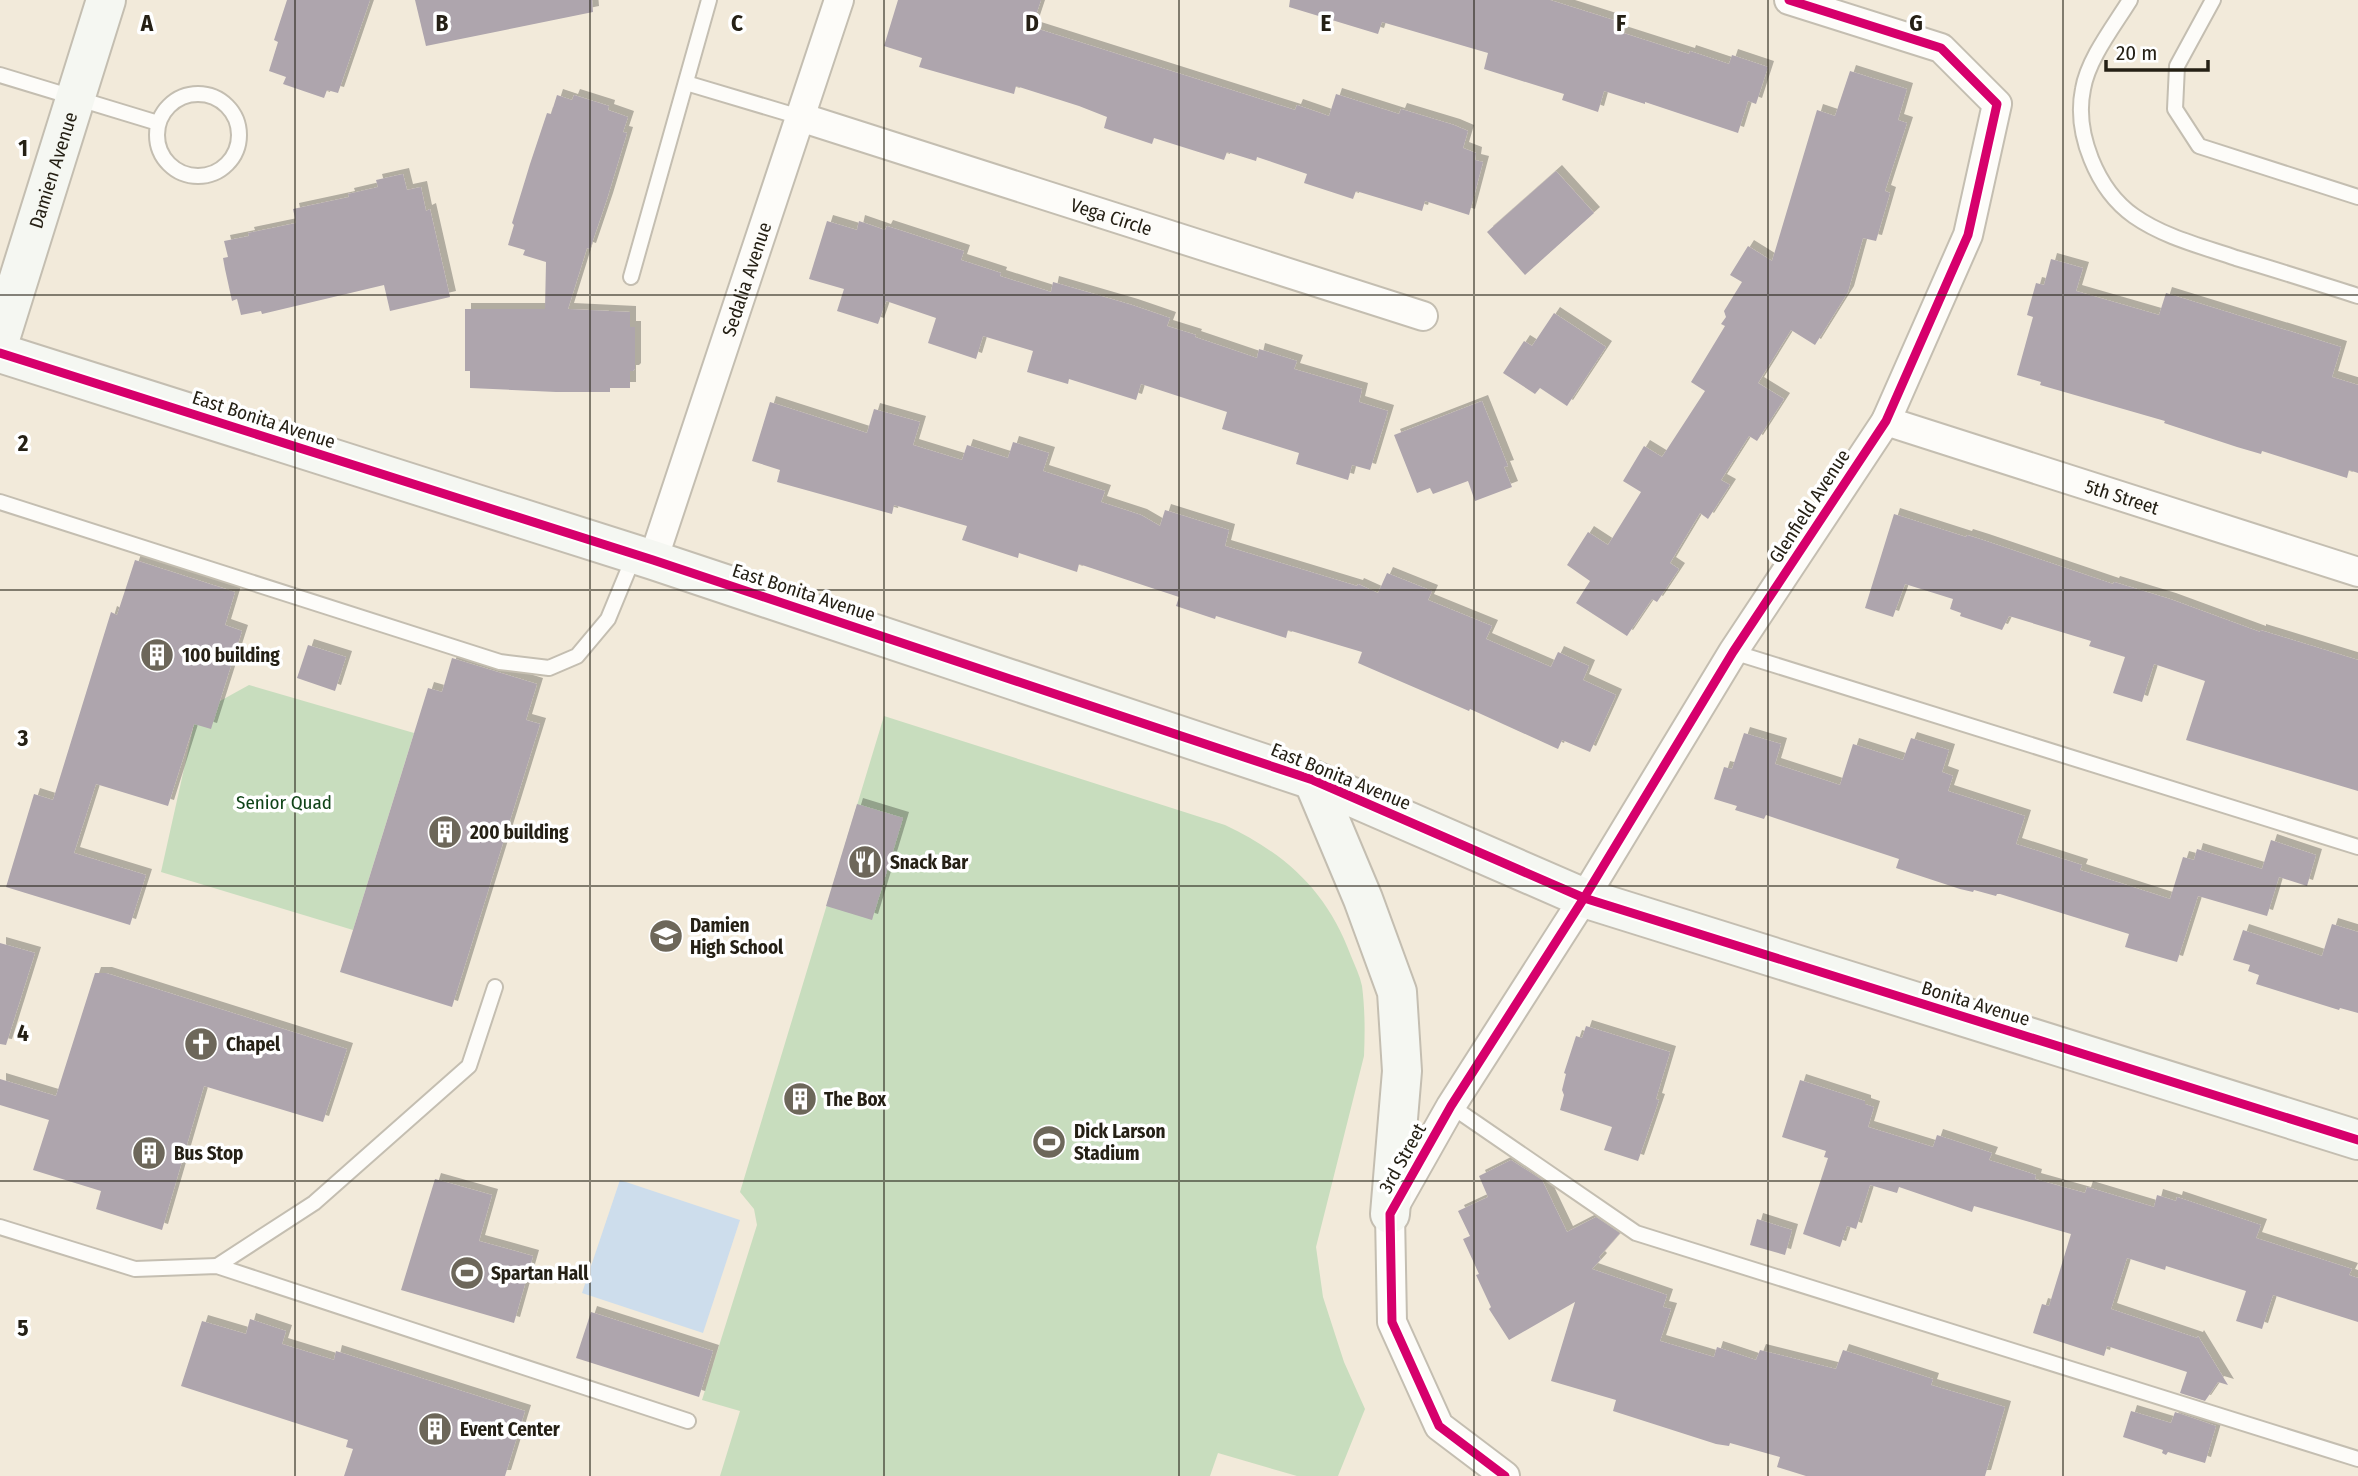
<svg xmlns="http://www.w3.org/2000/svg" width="2358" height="1476" font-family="'Fira Sans Condensed',sans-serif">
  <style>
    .green { fill: #c8ddbe }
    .water { fill: #cdddec }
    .building { fill: #aea5ad; filter: url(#shadow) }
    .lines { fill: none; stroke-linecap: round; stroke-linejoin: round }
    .lane-casing { stroke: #c4beb1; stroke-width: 18 }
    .street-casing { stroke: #c4beb1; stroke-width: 32 }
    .secondary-casing { stroke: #c4beb1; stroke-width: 42 }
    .lane { stroke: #fdfcf9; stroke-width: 14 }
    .street { stroke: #fdfcf9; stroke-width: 28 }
    .secondary { stroke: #f5f7f2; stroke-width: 38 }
    .cycleway-casing { stroke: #fff; stroke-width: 13 }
    .cycleway { stroke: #d6006c; stroke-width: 9 }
    .grid { fill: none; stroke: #252015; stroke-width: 2; stroke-opacity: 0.55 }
    .labels { text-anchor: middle; stroke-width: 7; stroke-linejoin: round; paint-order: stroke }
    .street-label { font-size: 19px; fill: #252015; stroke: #fff }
    .poi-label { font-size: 19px; font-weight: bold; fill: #252015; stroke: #fff; text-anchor: start }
    .park-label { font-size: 19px; fill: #0f4317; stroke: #fff }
    .grid-label { font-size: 23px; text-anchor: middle; font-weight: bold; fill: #252015; stroke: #fff; stroke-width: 7; stroke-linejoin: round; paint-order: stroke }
  </style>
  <defs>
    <filter id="shadow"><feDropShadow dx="6" dy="-6" stdDeviation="0" flood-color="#0004"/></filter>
  </defs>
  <rect width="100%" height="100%" fill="#f2eada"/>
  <g class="green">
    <path d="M249 685 414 733 353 930 161 872 194 724 220 701Z"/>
    <path d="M884 716 1225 825C1286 854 1327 891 1351 956 1355 966 1360 976 1362 986 1365 1009 1365 1032 1364 1056L1316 1247 1323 1297 1344 1362 1365 1409 1338 1476H1297L1218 1453 1210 1476H720L740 1411 702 1400 757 1225 754 1209 740 1192Z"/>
  </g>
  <path class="water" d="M620 1180 740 1220 703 1333 582 1293Z"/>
  <g class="building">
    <path d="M287 0H370L338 93 327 90 324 98 283 84 286 77 269 71 278 42 274 40Z"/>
    <path d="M415 0H592L593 12 426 46Z"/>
    <path d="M898 0H1041L1032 27 1295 110 1297 105 1329 116 1336 94 1399 114 1401 109 1454 125 1468 131 1463 148 1476 153 1475 160 1483 162 1469 215 1425 201 1422 211 1356 191 1353 199 1304 183 1307 174 1257 157 1256 161 1227 152 1224 160 1154 138 1152 144 1104 128 1107 117 1079 106 1016 86 1014 94 919 67 922 58 884 46Z"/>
    <path d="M1290 0H1550L1623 23 1620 32 1689 54 1690 51 1729 64 1732 55 1768 67 1756 104 1748 101 1738 133 1645 102V104L1604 91 1598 112 1562 100 1564 94 1484 69 1488 53 1382 22 1378 34 1289 7Z"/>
    <path d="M1850 71 1907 89 1898 120 1907 123 1885 191 1890 193 1876 241 1863 238 1848 292 1815 345 1791 330 1758 383 1784 399 1757 441 1749 436 1721 480 1730 485 1708 519 1700 513 1670 563 1679 569 1657 602 1652 599 1627 636 1576 603 1590 581 1567 565 1588 532 1608 545 1641 492 1623 481 1644 446 1662 457 1705 391 1691 382 1725 326 1721 324 1726 317 1724 311 1742 282 1730 275 1748 246 1772 261 1817 110 1835 116Z"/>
    <path d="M557 95 572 100 574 95 609 106 608 110 628 117 623 132 627 133 607 199 590 249 587 248 568 309 630 312V327H635V369L633 371H630V388H610V392H556L470 388V371H465V309H545L546 262 523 255 525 250 508 245 514 225 512 223 530 164 547 113 551 114Z"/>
    <path d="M1556 171 1594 213 1525 275 1487 232Z"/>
    <path d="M403 174 407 190 421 187 426 211 430 209 450 297 390 311 384 285 262 314 261 311 241 315 237 299 232 301 225 269 223 258 228 257 224 241 249 236 248 233 296 223 293 209 349 197 348 194 378 187 376 180Z"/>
    <path d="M827 221 857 230 859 221 885 230 887 226 964 251 961 260 1001 273 1000 276 1051 292 1053 282 1132 305 1170 318 1167 326 1196 335 1195 337 1257 358 1259 349 1297 361 1294 369 1362 389 1359 402 1388 411 1370 470 1352 465 1348 480 1296 464 1299 453 1222 429 1227 412 1141 384 1136 400 1069 379 1068 384 1027 372 1033 351 983 336 976 359 928 343 936 318 886 301 878 324 837 311 844 289 809 279Z"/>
    <path d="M2051 259 2083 268 2076 291 2159 315 2166 293 2341 347 2332 377 2358 385V473L2349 470 2347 478 2262 451 2261 454 2237 447 2164 423 2165 421 2040 385 2041 382 2017 375 2033 317 2027 315 2036 283 2044 285Z"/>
    <path d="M1554 313 1606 347 1567 406 1540 388 1535 394 1503 373 1524 341 1532 346Z"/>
    <path d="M1482 401 1508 466 1504 467 1512 487 1475 501 1468 481 1433 494 1430 488 1417 493 1394 435Z"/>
    <path d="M770 402 867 433 874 409 920 422 913 445 962 460 967 445 1008 458 1013 442 1049 453 1043 471 1105 491 1101 502 1141 515 1160 526 1165 510 1229 530 1225 546 1357 586 1358 584 1378 593 1387 573 1432 591 1428 600 1492 626 1486 639 1551 667 1558 652 1589 666 1583 680 1616 695 1590 752 1562 740 1558 749 1470 709 1469 711 1358 663 1362 652 1288 630 1286 638 1216 616 1215 619 1176 606 1179 597 1079 564 1077 572 1019 553 1018 558 962 540 967 526 894 505 892 514 777 482 780 470 752 461Z"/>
    <path d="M1894 514 1966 537 1967 535 1983 540 2113 584 2114 582 2170 599 2260 632V630L2358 660V791L2186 740 2205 681 2154 664 2142 702 2113 693 2125 657 2089 646 2091 641 2009 616 2002 630 1960 616 1961 613 1950 609 1953 599 1905 584 1893 617 1865 608Z"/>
    <path d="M135 560 235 592 225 625 242 631 211 729 194 724 168 806 96 784 74 853 146 875 130 925 6 887 34 794 53 800 111 612 117 615Z"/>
    <path d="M308 645 346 657 335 691 297 678Z"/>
    <path d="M452 658 537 684 526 720 540 724 452 1007 340 972 428 688 442 692Z"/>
    <path d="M1744 733 1781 744 1775 764 1840 785 1853 744 1903 760 1911 738 1949 750 1942 772 1953 776 1948 791 2025 816 2016 844 2082 865 2080 870 2170 899 2183 857 2194 860 2197 849 2262 869 2271 840 2316 855 2307 886 2279 877 2267 916 2198 896 2177 962 2125 947 2129 934 2000 894H1997L1996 896 1974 890 1973 892 1960 889 1896 868 1899 859 1766 815 1764 819 1735 810 1737 806 1714 799 1724 767 1732 769Z"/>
    <path d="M857 804 903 818 872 920 826 906Z"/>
    <path d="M2332 924 2358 932V1013L2340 1008 2339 1010 2256 984 2259 975 2248 971 2250 965 2233 960 2243 930 2322 956Z"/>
    <path d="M0 943 35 953 6 1045 0 1044Z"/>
    <path d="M95 973H106L347 1049 323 1122 204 1086 162 1230 96 1209 101 1191 33 1170 49 1120 0 1105V1079L56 1096Z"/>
    <path d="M1586 1026 1670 1052 1656 1099 1659 1100 1638 1161 1604 1150 1612 1127 1560 1110 1564 1095 1562 1090 1566 1074 1564 1073 1576 1036 1582 1038Z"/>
    <path d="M1800 1080 1865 1101V1104L1874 1107 1868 1127 1933 1147 1937 1135 1992 1153 1989 1160 2036 1175 2035 1179 2085 1193 2087 1187 2154 1207 2157 1195 2176 1201 2177 1197 2261 1225 2256 1238 2352 1269 2349 1275 2358 1278V1322L2273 1295 2262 1329 2236 1321 2246 1291 2166 1266 2165 1270 2127 1258 2111 1309 2197 1338 2198 1336 2228 1385 2218 1382 2205 1401 2180 1393 2187 1372 2107 1346 2104 1356 2033 1333 2042 1304 2049 1306 2071 1234 1974 1206 1972 1212 1899 1187 1897 1193 1870 1185 1856 1229 1847 1226 1840 1247 1803 1234 1828 1158 1824 1157 1826 1151 1782 1137Z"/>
    <path d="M1511 1160 1542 1180 1567 1232 1596 1217 1620 1233 1599 1257 1601 1259 1592 1269 1667 1295 1663 1307 1671 1309 1660 1341 1714 1357 1717 1347 1756 1360 1760 1350 1836 1369 1843 1350 1933 1379 1931 1385 2005 1407 1985 1476H1806L1777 1467 1780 1457 1730 1443 1729 1446 1716 1444 1613 1411 1616 1400 1551 1381 1575 1302 1509 1340 1489 1309 1491 1307 1476 1275 1479 1274 1463 1239 1470 1236 1458 1211 1488 1197 1479 1176Z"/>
    <path d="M435 1179 492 1195 479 1241 533 1256 514 1323 401 1290Z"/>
    <path d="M1757 1219 1792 1230 1785 1255 1750 1245Z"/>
    <path d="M591 1312 713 1351 699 1397 576 1358Z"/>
    <path d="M250 1319 286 1331 282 1344 334 1360 336 1351 525 1411 505 1476H344L353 1449 346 1447 348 1440 181 1386 202 1321 246 1334Z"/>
    <path d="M2131 1411 2171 1423 2175 1412 2216 1426 2205 1463 2168 1452 2166 1455 2162 1453 2163 1450 2123 1437Z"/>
  </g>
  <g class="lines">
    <g class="lane-casing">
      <g id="lane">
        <path d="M2130 0C2114 26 2088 59 2083 89 2074 133 2097 190 2134 216 2164 237 2201 246 2236 258 2277 270 2317 283 2358 296"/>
        <path d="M2213 0 2177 66 2175 109 2199 146 2358 197"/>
        <path d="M0 75 158 123"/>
        <path d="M686 83 800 117"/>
        <circle cx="198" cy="135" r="41"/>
        <path d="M631 277 709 0"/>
        <path d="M0 502 500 662 549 668 577 656 608 619 634 556"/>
        <path d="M1733 652 2358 847"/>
        <path d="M1451 1106 1636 1233 2358 1459"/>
        <path d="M0 1227 135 1269 217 1266 688 1421"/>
        <path d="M217 1266 314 1203 469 1066 495 987"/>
      </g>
    </g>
    <g class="street-casing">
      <g id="street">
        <path id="s1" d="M800 117 1423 316"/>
        <path id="s2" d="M1886 421 2358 572"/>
        <path id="s3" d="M653 560 839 0"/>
        <path d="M1505 1476 1439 1426 1392 1322 1390 1214 1451 1106 1584 898 1733 652 1886 421 1968 235 1997 104 1941 48 1789 0"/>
      </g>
    </g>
    <g class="secondary-casing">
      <g id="secondary">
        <path id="s4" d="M0 339 106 0"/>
        <path d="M0 353 653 560 1313 780 1584 898 2358 1140"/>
        <path d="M1313 780 1363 899 1397 992 1402 1071 1390 1214"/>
      </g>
    </g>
    <use href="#lane" class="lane"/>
    <use href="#street" class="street"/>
    <use href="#secondary" class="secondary"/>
    <g class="cycleway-casing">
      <g id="cycleway">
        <path d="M0 353 653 560 1313 780 1584 898 2358 1140"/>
        <path d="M1505 1476 1439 1426 1392 1322 1390 1214 1451 1106 1584 898 1733 652 1886 421 1968 235 1997 104 1941 48 1789 0"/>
      </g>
    </g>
    <use href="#cycleway" class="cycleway"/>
  </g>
  <path class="grid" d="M295 0V1476M590 0V1476M884 0V1476M1179 0V1476M1474 0V1476M1768 0V1476M2063 0V1476M0 295H2358M0 590H2358M0 886H2358M0 1181H2358"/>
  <defs>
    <g id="building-disc" transform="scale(1.75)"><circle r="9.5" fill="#6d675a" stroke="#fff"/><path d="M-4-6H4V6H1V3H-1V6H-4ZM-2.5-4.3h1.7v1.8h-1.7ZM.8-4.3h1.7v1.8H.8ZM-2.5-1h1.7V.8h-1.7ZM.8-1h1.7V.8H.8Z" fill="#fff"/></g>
    <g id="restaurant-disc" transform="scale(1.75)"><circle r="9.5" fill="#6d675a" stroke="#fff"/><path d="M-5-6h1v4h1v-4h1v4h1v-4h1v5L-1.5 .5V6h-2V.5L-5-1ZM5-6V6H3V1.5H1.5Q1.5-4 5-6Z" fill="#fff"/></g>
    <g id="school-disc" transform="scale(1.75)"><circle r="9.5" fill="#6d675a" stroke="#fff"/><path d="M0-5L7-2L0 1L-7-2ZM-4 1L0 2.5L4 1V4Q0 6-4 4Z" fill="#fff"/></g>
    <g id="church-disc" transform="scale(1.75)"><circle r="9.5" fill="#6d675a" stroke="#fff"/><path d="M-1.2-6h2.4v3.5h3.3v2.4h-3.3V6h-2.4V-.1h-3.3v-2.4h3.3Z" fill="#fff"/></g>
    <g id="stadium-disc" transform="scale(1.75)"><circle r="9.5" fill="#6d675a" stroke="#fff"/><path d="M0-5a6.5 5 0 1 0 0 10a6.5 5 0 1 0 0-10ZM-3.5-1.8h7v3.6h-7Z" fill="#fff"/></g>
  </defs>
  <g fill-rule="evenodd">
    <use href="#building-disc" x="157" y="655"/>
    <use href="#building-disc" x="445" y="832"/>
    <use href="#restaurant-disc" x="865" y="862"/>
    <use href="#school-disc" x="666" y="936"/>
    <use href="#church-disc" x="201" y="1044"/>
    <use href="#building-disc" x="800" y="1099"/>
    <use href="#stadium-disc" x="1049" y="1142"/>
    <use href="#building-disc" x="149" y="1153"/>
    <use href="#stadium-disc" x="467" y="1273"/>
    <use href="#building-disc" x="435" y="1429"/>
  </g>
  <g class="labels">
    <g class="street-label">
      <text dy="7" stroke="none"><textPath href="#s4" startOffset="177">Damien Avenue</textPath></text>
      <text dy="7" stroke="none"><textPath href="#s1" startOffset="327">Vega Circle</textPath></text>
      <text dy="7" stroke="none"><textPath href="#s3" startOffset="296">Sedalia Avenue</textPath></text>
      <text transform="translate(264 419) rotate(18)" y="7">East Bonita Avenue</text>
      <text dy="7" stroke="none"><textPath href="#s2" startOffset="248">5th Street</textPath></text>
      <text transform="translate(1809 506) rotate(-57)" y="7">Glenfield Avenue</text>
      <text transform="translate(804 592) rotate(18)" y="7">East Bonita Avenue</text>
      <text transform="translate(1341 776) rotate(22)" y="7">East Bonita Avenue</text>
      <text transform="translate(1976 1003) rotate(17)" y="7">Bonita Avenue</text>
      <text transform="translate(1402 1158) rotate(-61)" y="7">3rd Street</text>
    </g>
    <g class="poi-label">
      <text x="182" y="662">100 building</text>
      <text x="470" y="839">200 building</text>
      <text x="890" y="869">Snack Bar</text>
      <text x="690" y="932">Damien<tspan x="690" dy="22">High School</tspan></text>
      <text x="226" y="1051">Chapel</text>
      <text x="824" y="1106">The Box</text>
      <text x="1074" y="1138">Dick Larson<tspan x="1074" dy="22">Stadium</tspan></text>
      <text x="174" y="1160">Bus Stop</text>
      <text x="491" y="1280">Spartan Hall</text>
      <text x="460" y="1436">Event Center</text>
    </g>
    <g class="park-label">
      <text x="284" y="809">Senior Quad</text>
    </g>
  </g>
  <g class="grid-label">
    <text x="147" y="31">A</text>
    <text x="442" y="31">B</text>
    <text x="737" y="31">C</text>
    <text x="1032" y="31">D</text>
    <text x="1326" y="31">E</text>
    <text x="1621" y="31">F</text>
    <text x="1916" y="31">G</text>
    <text x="23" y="156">1</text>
    <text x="23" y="451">2</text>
    <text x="23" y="746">3</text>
    <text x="23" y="1041">4</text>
    <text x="23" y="1336">5</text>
  </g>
  <path d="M2106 60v10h102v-10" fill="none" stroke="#252015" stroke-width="3.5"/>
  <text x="2116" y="60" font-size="21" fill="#252015" stroke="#ffffff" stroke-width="5" paint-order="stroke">20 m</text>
</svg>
